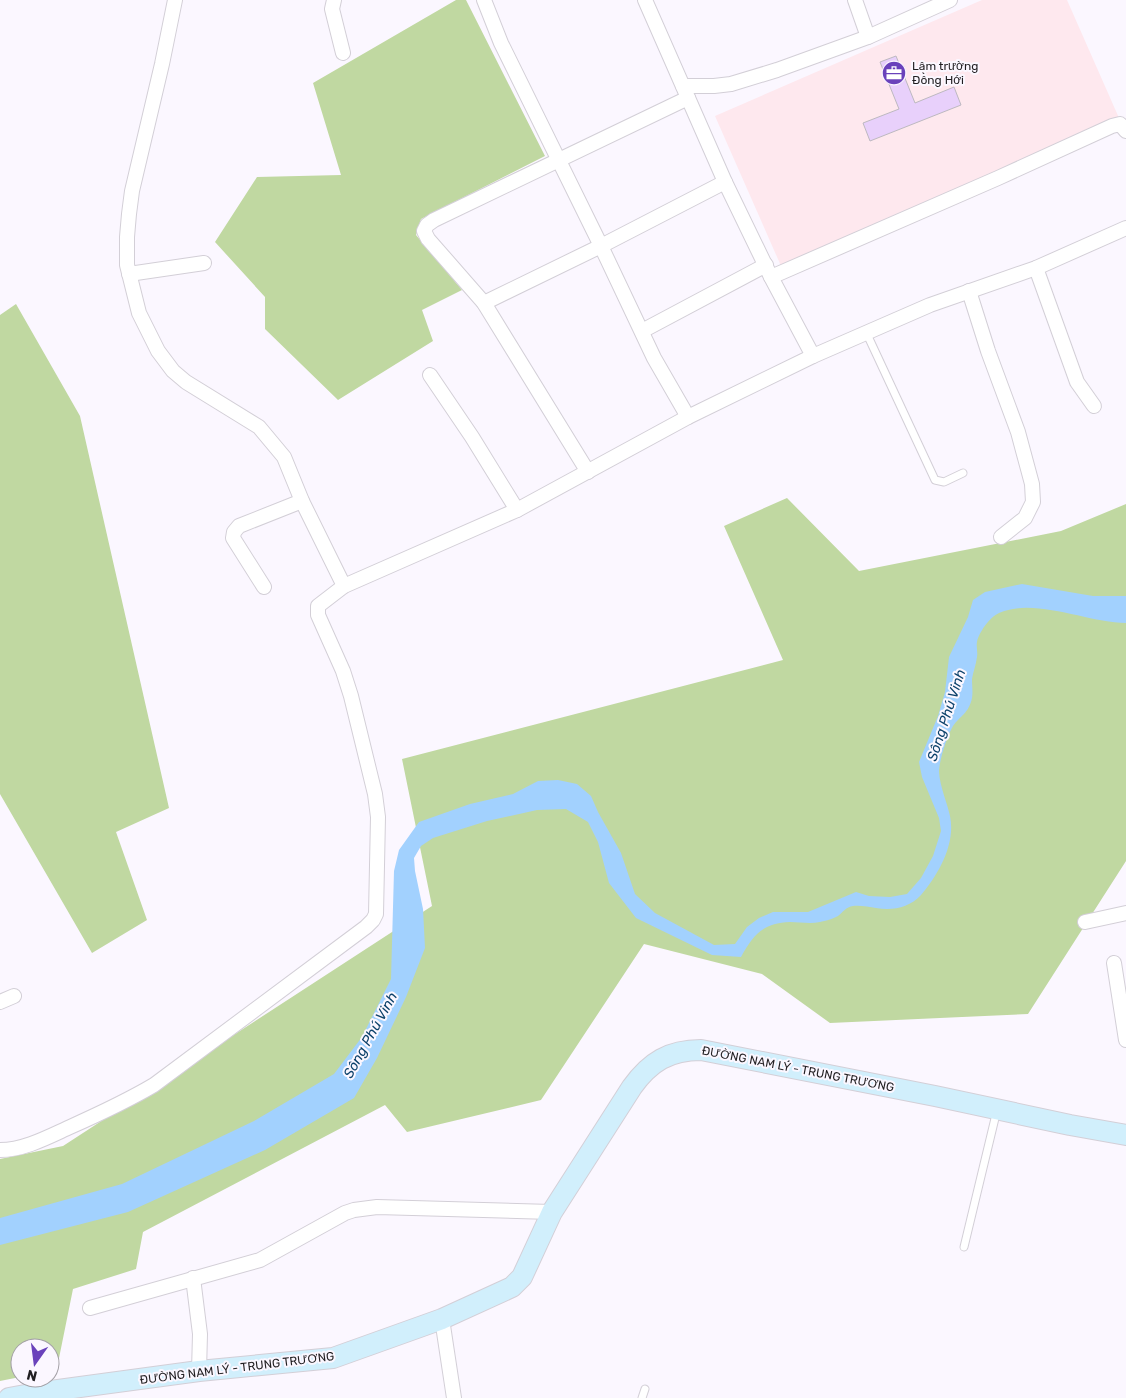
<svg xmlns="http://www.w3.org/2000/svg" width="1126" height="1398" font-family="Rubik,sans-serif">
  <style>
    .commercial { fill: #fee8ee }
    .green { fill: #c0d8a1 }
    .water { fill: #a2d1fe }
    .building { fill: #e8d0fb; stroke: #bdb9c0 }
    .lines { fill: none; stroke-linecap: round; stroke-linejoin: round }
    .service-casing { stroke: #d3cfd7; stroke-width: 9 }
    .minor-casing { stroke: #d3cfd7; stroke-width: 16 }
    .secondary-casing { stroke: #d3cfd7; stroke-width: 22 }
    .service { stroke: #fff; stroke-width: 7 }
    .minor { stroke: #fff; stroke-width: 14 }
    .secondary { stroke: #d1effc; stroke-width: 20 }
    .labels { text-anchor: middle; stroke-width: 4; stroke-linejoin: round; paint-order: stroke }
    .poi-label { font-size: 12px; fill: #201e21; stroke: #fbf7ff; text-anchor: start }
    .street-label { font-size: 12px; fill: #201e21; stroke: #fbf7ff }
    .water-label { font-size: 14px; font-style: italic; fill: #0d426b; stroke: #fbf7ff }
  </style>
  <rect width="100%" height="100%" fill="#fbf7ff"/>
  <path class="commercial" d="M982 0H1067L1119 118 781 266 715 116Z"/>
  <g class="green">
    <path d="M456 0H466L545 156 421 219 416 235 462 290 422 310 433 341 338 400 265 329V297L215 242 257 177 341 175 313 83Z"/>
    <path d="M16 304 80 416 169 808 116 832 147 920 92 953 0 794V315Z"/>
    <path d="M787 498 859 571 1061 531 1126 504V861L1028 1014 830 1023 762 974 644 944 541 1100 407 1132 385 1105 143 1232 136 1269 73 1289 57 1368 50 1370V1348H20V1377L0 1381V1159L63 1146 432 906 402 759 783 660 724 526Z"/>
  </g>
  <path class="water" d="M1022 584 1093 596H1126V623C1088 623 1035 597 999 613 990 617 979 632 977 642 976 647 978 652 977 657 976 665 973 672 972 679 972 686 973 692 972 698 969 713 960 716 953 726 947 736 939 761 939 772 940 787 947 802 950 816 956 844 938 875 921 895 909 908 892 911 876 908 869 907 860 905 853 906 846 907 843 912 838 916 833 919 825 921 820 922 810 924 800 922 790 922 763 923 753 935 741 957L712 955 636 918 609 883 598 842 588 822 566 809 537 810 487 821 433 838 421 846 414 858 415 871 423 909 425 948 406 997 377 1058 354 1098 265 1150 128 1212 0 1245V1218L122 1184 254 1121 334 1074 362 1037 391 979 394 871 399 850 419 822 470 804 513 794 538 781 558 780 577 784 591 796 598 812 621 853 635 894 655 913 714 945 735 944 747 927 759 918 773 912H808L856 892 869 896 890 897 907 894 921 878 933 856 941 831 939 818 922 777 919 762 938 716 945 692 949 657 968 617 973 600 985 592Z"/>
  <path class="building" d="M896 56 915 103 954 87 961 105 870 141 863 123 899 109 880 62Z"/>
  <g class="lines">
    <g class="service-casing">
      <g id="service">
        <path d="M866 332 935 480 944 482 963 473"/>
        <path d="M964 1247 997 1110"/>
        <path d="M642 1398 645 1389"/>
      </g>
    </g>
    <g class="minor-casing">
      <g id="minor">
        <path d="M175 0 162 64 132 191 129 214 127 237V265L139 313 158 351 173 371 186 382 259 427 284 457 302 501 344 586"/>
        <path d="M334 0 332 9 343 53"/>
        <path d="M484 0 501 43 601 246 654 358 688 417"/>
        <path d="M645 0 725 182 771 277 813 356"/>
        <path d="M855 0 868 37"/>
        <path d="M683 86H714L731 84 777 70 868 37 950 0"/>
        <path d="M1036 268 1077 382 1094 406"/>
        <path d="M129 274 204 263"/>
        <path d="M771 277 998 178 1112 126 1120 124 1126 131"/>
        <path d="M969 291 988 351 1018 432 1032 484 1033 502 1025 518 1001 537"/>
        <path d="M484 303 601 246 725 182"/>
        <path d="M642 331 766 265"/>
        <path d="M430 375 472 437 517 510"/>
        <path d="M588 472 484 303 428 239 424 231 427 225 434 220 688 98"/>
        <path d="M264 587 233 538 234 532 239 526 302 501"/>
        <path d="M1085 922 1126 913"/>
        <path d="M1114 963 1126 1040"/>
        <path d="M0 1002 14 996"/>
        <path d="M0 1150C24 1150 48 1137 70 1127 99 1114 127 1101 154 1085L366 927 373 920 376 914 378 817 375 794 351 696 343 671 318 615V606L344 586 517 510 688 417 813 356 930 305 1036 268 1126 228"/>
        <path d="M193 1278 200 1334 199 1371"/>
        <path d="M90 1308 260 1260 345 1213 354 1210 377 1207 552 1212"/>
        <path d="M442 1319 454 1398"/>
      </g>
    </g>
    <g class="secondary-casing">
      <path id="secondary" d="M9 1398 36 1393 199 1371 333 1358 442 1319 512 1287 522 1277 552 1212 632 1087C650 1062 669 1050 701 1050L935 1096 1070 1125 1126 1135"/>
    </g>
    <use href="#service" class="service"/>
    <use href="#minor" class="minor"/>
    <use href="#secondary" class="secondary"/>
  </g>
  <defs>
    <g id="office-disc" transform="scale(1.25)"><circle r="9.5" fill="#6a42bb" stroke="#fbf7ff"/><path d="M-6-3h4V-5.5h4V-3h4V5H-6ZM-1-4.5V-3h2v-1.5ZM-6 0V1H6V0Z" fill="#fff"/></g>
  </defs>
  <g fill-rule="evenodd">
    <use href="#office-disc" x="894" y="73"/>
  </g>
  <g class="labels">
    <g class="poi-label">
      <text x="912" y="70">Lâm trường<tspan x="912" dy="14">Đồng Hới</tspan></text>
    </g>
    <g class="street-label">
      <text transform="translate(798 1069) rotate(11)" y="4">ĐƯỜNG NAM LÝ - TRUNG TRƯƠNG</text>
      <text transform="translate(237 1368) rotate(-7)" y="4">ĐƯỜNG NAM LÝ - TRUNG TRƯƠNG</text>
    </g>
    <g class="water-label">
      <text transform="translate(946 715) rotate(-72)" y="5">Sông Phú Vinh</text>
      <text transform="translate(370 1035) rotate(-61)" y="5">Sông Phú Vinh</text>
    </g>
  </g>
  <g transform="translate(35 1363) rotate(194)"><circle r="24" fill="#fbf7ff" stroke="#a3a0a6"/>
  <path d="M0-4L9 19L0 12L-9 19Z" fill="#6a42bb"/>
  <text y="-8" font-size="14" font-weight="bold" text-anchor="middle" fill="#201e21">N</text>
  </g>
</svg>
